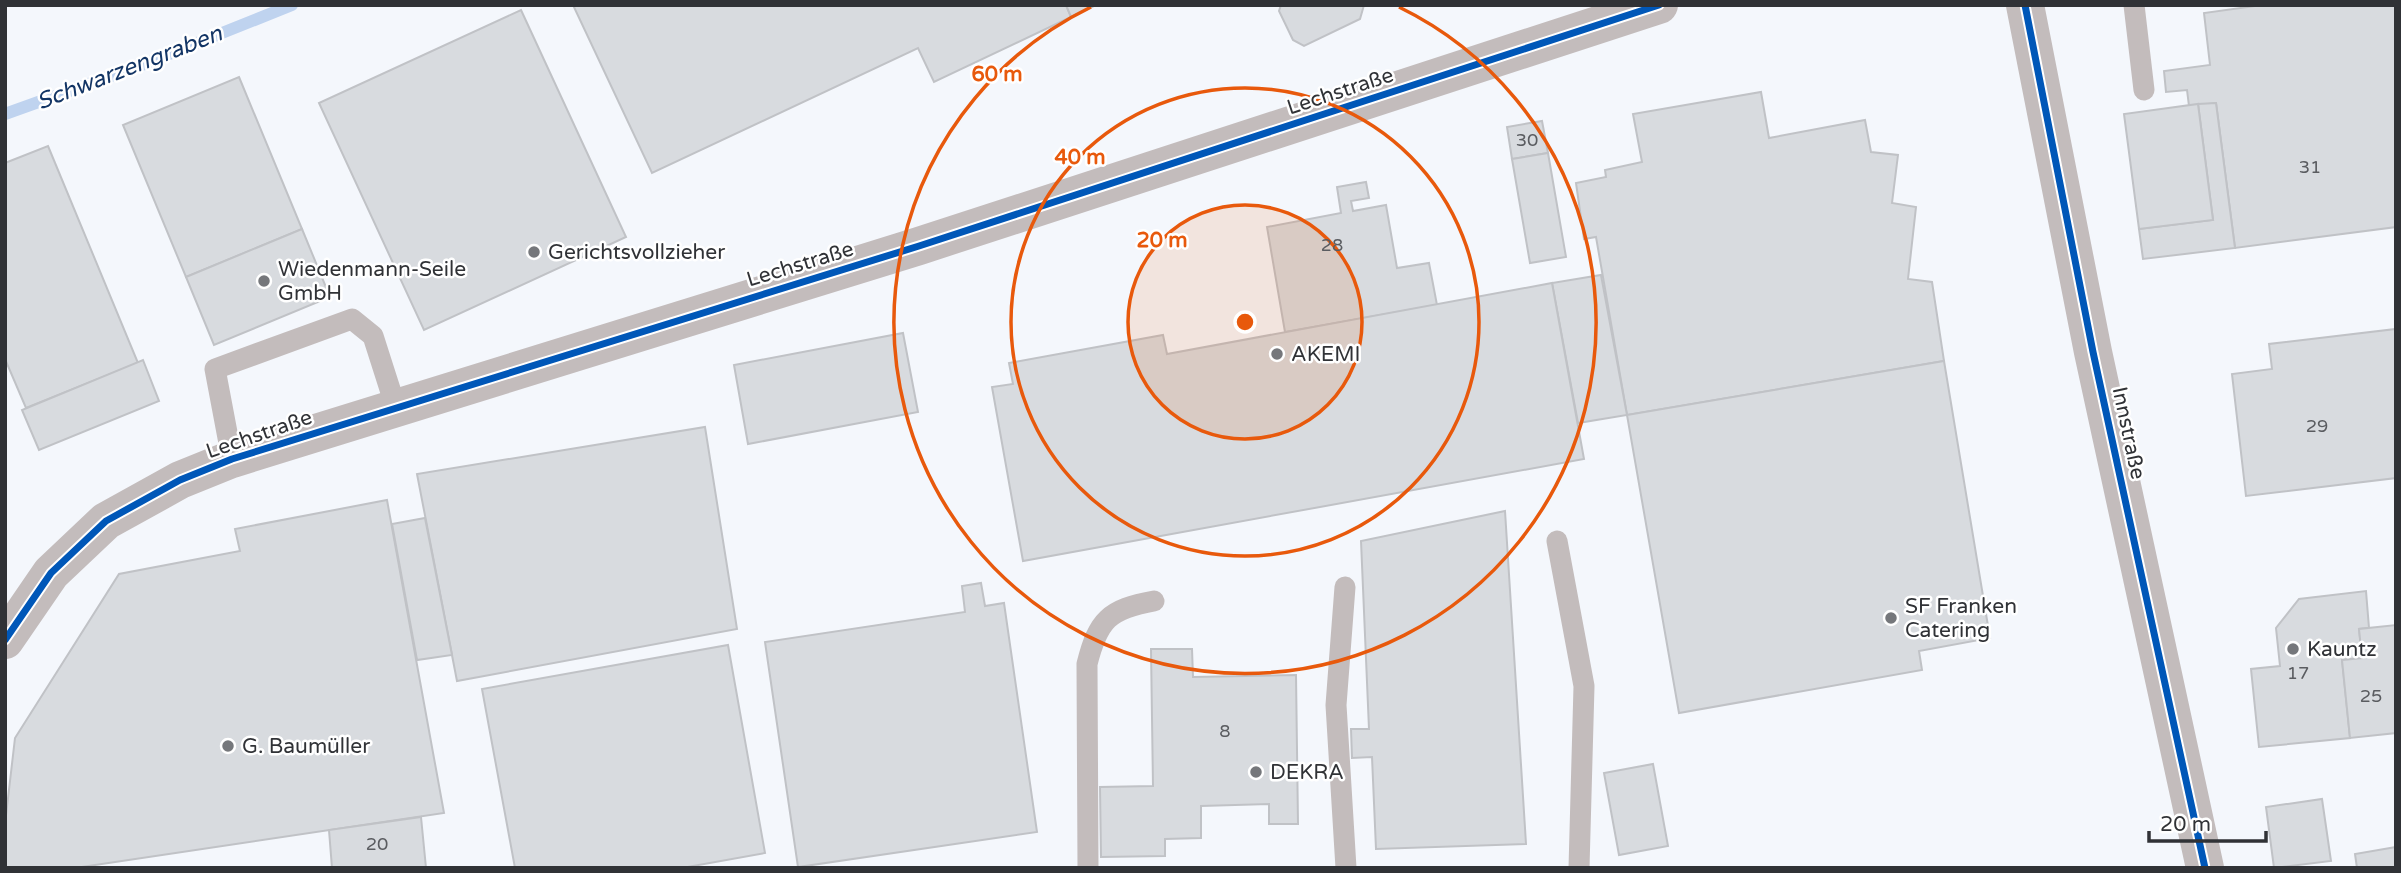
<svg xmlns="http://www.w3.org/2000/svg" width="2401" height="873" font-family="'Varela Round',sans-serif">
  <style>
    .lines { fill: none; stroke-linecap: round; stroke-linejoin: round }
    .stream { stroke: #bfd3ef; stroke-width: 12 }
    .building { fill: #d8dbdf; stroke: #c0c2c6; stroke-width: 2 }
    .lane { stroke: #c3bcbc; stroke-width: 21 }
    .street { stroke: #c3bcbc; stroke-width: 38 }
    .cycleway-casing { stroke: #fff; stroke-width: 11 }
    .cycleway { stroke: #0057b8; stroke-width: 7 }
    .ring { fill: none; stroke: #e8590c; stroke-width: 3.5 }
    .poi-dot { fill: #75777b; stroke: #fff; stroke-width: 2.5 }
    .labels { text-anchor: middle; stroke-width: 5; stroke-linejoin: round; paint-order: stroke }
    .number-label { font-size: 18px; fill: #5a5c60 }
    .street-label { font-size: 21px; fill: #303236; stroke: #fff }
    .poi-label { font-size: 21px; fill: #303236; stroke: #fff; text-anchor: start }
    .water-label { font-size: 23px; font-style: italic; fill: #133565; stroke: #fff }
    .centre { fill: #e8590c; stroke: #fff; stroke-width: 3.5 }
    .ring-label { font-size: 21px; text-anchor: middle; font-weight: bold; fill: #e8590c; stroke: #fff; stroke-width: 5; stroke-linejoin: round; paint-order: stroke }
  </style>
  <rect width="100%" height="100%" fill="#f4f7fc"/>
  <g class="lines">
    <path class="stream" d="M5 114 147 63 292 5"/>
  </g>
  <g class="building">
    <path d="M573 5H1066L1071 17 934 82 918 48 652 173Z"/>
    <path d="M1066 5H1096L1071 17Z"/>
    <path d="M1281 5H1364L1360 19 1304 46 1293 40 1279 11Z"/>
    <path d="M2262 5H2396V227L2235 248 2216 103 2189 106 2187 90 2166 92 2164 71 2210 65 2204 13Z"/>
    <path d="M521 10 626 237 424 330 319 103Z"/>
    <path d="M239 77 302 229 186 277 123 125Z"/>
    <path d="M1761 92 1769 138 1865 120 1871 152 1898 155 1892 203 1916 207 1908 279 1932 282 1944 361 1627 415 1596 237 1584 239 1576 183 1606 177 1605 170 1642 162 1633 114Z"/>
    <path d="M2216 103 2235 248 2143 259 2139 229 2213 220 2198 104Z"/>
    <path d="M2198 104 2213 220 2139 229 2124 114Z"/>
    <path d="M1542 121 1548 153 1512 159 1507 127Z"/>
    <path d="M48 146 138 363 26 408 5 359V163Z"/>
    <path d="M1548 153 1566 257 1530 263 1512 159Z"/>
    <path d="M1366 182 1369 198 1351 201 1353 211 1386 205 1397 268 1429 263 1437 305 1285 332 1267 227 1341 213 1337 187Z"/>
    <path d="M302 229 330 297 214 345 186 277Z"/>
    <path d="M1601 275 1627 415 1578 423 1552 283Z"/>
    <path d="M1552 283 1584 459 1023 561 992 387 1013 384 1009 363 1163 335 1167 354Z"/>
    <path d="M2396 329V478L2246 496 2232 374 2272 369 2269 344Z"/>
    <path d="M903 333 918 412 748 444 734 365Z"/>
    <path d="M143 360 159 401 39 450 22 410Z"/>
    <path d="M1944 361 1990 638 1919 651 1922 670 1679 713 1627 415Z"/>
    <path d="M705 427 737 629 457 681 417 474Z"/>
    <path d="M387 500 444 813 75 868H5V824L15 738 119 574 240 551 235 529Z"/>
    <path d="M1505 511 1526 844 1376 849 1372 757 1352 758 1351 729H1369L1361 541Z"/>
    <path d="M425 518 452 655 417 660 392 524Z"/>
    <path d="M981 583 985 606 1004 603 1037 832 798 867 765 642 965 612 962 586Z"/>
    <path d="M2366 591 2369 628 2359 629 2362 658 2342 660 2350 738 2259 747 2251 669 2280 666 2276 628 2299 599Z"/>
    <path d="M2396 625V733L2350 738 2342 660 2362 658 2359 629Z"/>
    <path d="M728 645 765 853 682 868H515L482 689Z"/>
    <path d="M1151 649H1192L1193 677 1296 675 1298 824H1269V804L1201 806V838L1165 839V856L1101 857 1100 787 1153 786Z"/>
    <path d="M1653 764 1668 846 1619 855 1604 773Z"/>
    <path d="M2322 799 2331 861 2274 868 2266 807Z"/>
    <path d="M421 817 426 868H332L329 830Z"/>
    <path d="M2396 847V868H2357L2355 854Z"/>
  </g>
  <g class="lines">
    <g class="lane">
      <path d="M2134 5 2144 90"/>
      <path d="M232 459 215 369 352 319 373 336 396 408"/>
      <path d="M1557 541 1584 686 1579 868"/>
      <path d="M1345 587 1336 705 1346 868"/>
      <path d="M1088 868 1087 664C1098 620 1109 609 1154 601"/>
    </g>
    <g class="street">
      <path d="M2025 5 2093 352 2205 868"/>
      <path d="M5 640 51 573 106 521 180 480 232 459 919 246 1659 5"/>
    </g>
    <g class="cycleway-casing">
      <g id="cycleway">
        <path d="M2025 5 2093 352 2205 868"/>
        <path d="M5 640 51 573 106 521 180 480 232 459 919 246 1659 5"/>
      </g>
    </g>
    <use href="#cycleway" class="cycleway"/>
  </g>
  <circle cx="1245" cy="322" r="117" fill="#e8590c" fill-opacity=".12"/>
  <g class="ring">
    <circle cx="1245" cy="322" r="117"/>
    <circle cx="1245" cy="322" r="234"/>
    <path d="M1399 7A351 351 0 1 1 1091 7"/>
  </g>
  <g class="poi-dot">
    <circle cx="534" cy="252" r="7"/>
    <circle cx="264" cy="281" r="7"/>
    <circle cx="1277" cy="354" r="7"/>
    <circle cx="1891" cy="618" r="7"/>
    <circle cx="2293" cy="649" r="7"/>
    <circle cx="228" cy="746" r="7"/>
    <circle cx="1256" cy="772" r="7"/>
  </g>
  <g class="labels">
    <g class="number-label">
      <text x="1527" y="146">30</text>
      <text x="2310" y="173">31</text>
      <text x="1332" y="251">28</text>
      <text x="2317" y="432">29</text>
      <text x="2298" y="679">17</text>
      <text x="2371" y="702">25</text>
      <text x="1225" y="737">8</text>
      <text x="377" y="850">20</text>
    </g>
    <g class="street-label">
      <text transform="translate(1340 91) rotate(-18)" y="7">Lechstraße</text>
      <text transform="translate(800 264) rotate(-17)" y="7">Lechstraße</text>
      <text transform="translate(2129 433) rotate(78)" y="7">Innstraße</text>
      <text transform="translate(259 434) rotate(-19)" y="7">Lechstraße</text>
    </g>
    <g class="poi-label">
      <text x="548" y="259">Gerichtsvollzieher</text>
      <text x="278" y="276">Wiedenmann-Seile<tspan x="278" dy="24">GmbH</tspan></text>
      <text x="1291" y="361">AKEMI</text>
      <text x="1905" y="613">SF Franken<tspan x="1905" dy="24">Catering</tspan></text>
      <text x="2307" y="656">Kauntz</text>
      <text x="242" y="753">G. Baumüller</text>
      <text x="1270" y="779">DEKRA</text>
    </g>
    <g class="water-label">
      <text transform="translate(129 67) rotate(-21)" y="8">Schwarzengraben</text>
    </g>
  </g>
  <circle cx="1245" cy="322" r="10" class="centre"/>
  <g class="ring-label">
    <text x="997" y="81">60 m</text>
    <text x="1080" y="164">40 m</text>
    <text x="1162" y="247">20 m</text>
  </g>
  <rect width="2401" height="873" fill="none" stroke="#303236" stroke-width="14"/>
  <path d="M2149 831v10h117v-10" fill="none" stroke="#303236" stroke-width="3.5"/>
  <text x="2160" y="831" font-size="21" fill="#303236" stroke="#ffffff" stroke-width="5" paint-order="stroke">20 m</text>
</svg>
